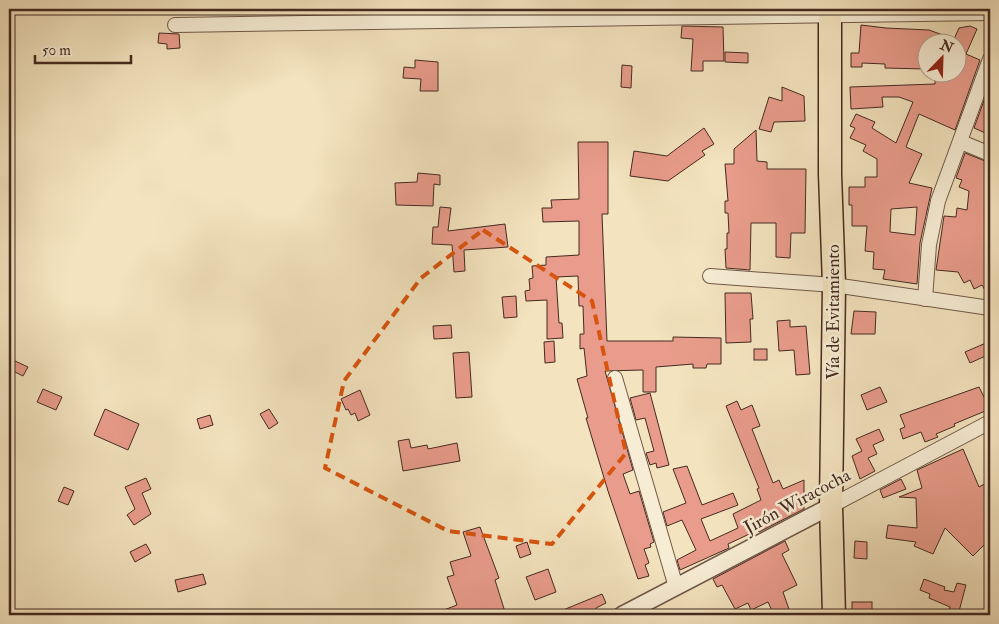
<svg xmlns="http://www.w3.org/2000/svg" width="999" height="624" font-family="'IM FELL Double Pica',serif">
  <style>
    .building { fill: #e99c8b; stroke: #452a20; fill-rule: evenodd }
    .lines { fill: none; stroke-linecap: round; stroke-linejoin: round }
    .minor-casing { stroke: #705848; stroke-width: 16 }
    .tertiary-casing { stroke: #705848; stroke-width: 19 }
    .trunk-casing { stroke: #452a20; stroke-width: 25 }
    .minor { stroke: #f7edd5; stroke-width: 14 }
    .tertiary { stroke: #f7edd5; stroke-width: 16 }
    .trunk { stroke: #f3e3be; stroke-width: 22 }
    .marked { fill: none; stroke: #d8540e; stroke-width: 4; stroke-dasharray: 10 6; stroke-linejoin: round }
    .labels { text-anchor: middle; stroke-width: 5; stroke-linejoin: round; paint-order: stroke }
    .street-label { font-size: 18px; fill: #452a20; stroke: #f7edd5 }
  </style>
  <rect width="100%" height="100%" fill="#f3e3be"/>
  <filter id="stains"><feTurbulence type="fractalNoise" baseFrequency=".004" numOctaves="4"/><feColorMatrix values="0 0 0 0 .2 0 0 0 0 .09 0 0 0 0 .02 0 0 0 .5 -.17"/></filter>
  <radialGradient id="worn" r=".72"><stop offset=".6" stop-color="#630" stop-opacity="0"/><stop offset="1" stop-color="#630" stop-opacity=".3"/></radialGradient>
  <g class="building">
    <path d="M861 25 886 28 929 30 954 39 959 28 970 26 977 29 966 54 980 60 955 130 919 114 906 147 922 154 909 183 932 188 920 243 917 284 883 279 885 270 873 269 874 252 865 251 867 226H852V205H849V187H865V177H877V159L863 151 866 145 850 138 855 128 850 126 856 114 875 122 872 128 896 143 913 102 899 97H882L883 107 851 109 850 87 935 84V72H956V42H926V69L885 68V64L862 63V67H851V53H859ZM917 207 915 235 890 232 891 209Z"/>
    <path d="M682 26 723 27 724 61H703V71H691L693 39 681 38Z"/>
    <path d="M159 33 179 34 180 48 167 49V44L158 43Z"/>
    <path d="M725 52 748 53V63L725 62Z"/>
    <path d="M415 60 438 62V91H420L421 79 403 78 404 67 415 68Z"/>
    <path d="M622 65 632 66 631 88 621 87Z"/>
    <path d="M990 84V135L974 128Z"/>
    <path d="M782 87 804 96 805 121 774 122 771 132 759 129 769 97 782 101Z"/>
    <path d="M704 128 714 144 702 151 705 155 668 181 630 176 634 151 667 156Z"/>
    <path d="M756 130 757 161 767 162V169H806L805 233H791L790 258 776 257V223H751L750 270 726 268 725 249H727V233H729L728 213H725V201H728L725 164H734V149Z"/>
    <path d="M578 142H608V214H602L607 341H673V337L721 338V364H707L706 368H693V364L656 367V392H643V370L605 371 633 470 623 474 630 494 639 491 654 542 650 544 651 547 644 549 649 563 645 565 649 576 638 579 608 491 586 418H588L577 379 587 376 584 348 580 349V334H584L583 306H579L578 276 556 277 559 323H562L563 338 547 339V300L526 301 525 291 530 290 529 279 533 278 532 266 546 265V257L579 255V221L543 222 542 208H552L551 200 579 199Z"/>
    <path d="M965 153 990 163V299L982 285 974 289 970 280 964 283 958 272 936 270 944 216 956 217 957 208 967 210 969 191 959 187 962 180 956 178Z"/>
    <path d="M418 173 440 175V185L434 184 433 206 396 205 395 183 417 182Z"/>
    <path d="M440 207 451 208 448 231 505 224 508 247 464 250 465 271 454 272 452 245 432 244 433 227H438Z"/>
    <path d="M725 293H751L753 319H750L751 342 726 343Z"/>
    <path d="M516 296 517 317 504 318 502 297Z"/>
    <path d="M854 311 876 312 875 334H851Z"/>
    <path d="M790 320V327L806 326 810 374 796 375 794 350 779 351 777 321Z"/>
    <path d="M451 325 452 338 434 339 433 326Z"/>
    <path d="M554 341 555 362 545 363 544 342Z"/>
    <path d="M986 343 990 354 970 363 965 352Z"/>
    <rect x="754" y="349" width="13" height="11"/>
    <path d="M469 352 472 397 456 398 453 353Z"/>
    <path d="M15 361 28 367 23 376 11 370Z"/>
    <path d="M880 387 887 402 867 410 861 395Z"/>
    <path d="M979 387 990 409 954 424 955 426 936 434 938 437 925 442 921 432 903 439 900 429 905 427 900 415Z"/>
    <path d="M43 389 62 397 56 410 37 402Z"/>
    <path d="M360 390 370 415 358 421 355 413 351 415 348 409 346 410 341 399Z"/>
    <path d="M650 393 669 465 657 468 656 463 650 465 646 453 654 451 645 418 636 420 630 398Z"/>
    <path d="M737 401 741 410 752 405 760 426 752 429 773 483 779 480 783 489 804 480V509L759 532 758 530 728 544 729 548 680 570 677 560 696 550 682 520 667 526 663 512 686 503 673 469 687 466 702 505 733 493 738 505 701 519 710 541 738 528 733 514 761 500 757 489 759 488 726 406Z"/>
    <path d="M105 409 139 424 128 450 94 435Z"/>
    <path d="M269 409 278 423 269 429 260 414Z"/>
    <path d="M210 415 213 425 200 429 197 419Z"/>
    <path d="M879 429 884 440 873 445 877 454 868 458 875 471 860 479 852 456 862 451 856 439Z"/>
    <path d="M409 439 411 448 427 445 428 449 457 443 460 461 403 471 398 441Z"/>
    <path d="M963 449 979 487 990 481V539L973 556 945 528 933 554 914 546 916 542 886 538 888 525 917 528 916 498 899 497 922 488 917 470Z"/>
    <path d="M146 478 151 489 142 493 151 514 134 525 127 515 135 509 125 487Z"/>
    <path d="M901 479 906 489 883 498 880 490Z"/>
    <path d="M64 487 74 491 68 505 58 501Z"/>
    <path d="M480 527 499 578 495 580 506 615H493L492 611 480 615H431L457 605 447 577 454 575 450 562 471 556 463 532Z"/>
    <path d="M785 541 789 550 782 554 797 585 783 592 791 615H774L768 602 751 610 748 603 735 609 722 585 717 587 713 579Z"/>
    <path d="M855 541 867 542V559L854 558Z"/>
    <path d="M527 542 531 554 520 558 516 546Z"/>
    <path d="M146 544 151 553 135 562 130 552Z"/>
    <path d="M548 569 556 592 535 600 526 577Z"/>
    <path d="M203 574 206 584 178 592 175 580Z"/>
    <path d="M924 579 945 587 944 590 954 592 957 583 966 585 958 615H948L950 607 929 598 930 594 920 590Z"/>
    <path d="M602 594 606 603 596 608 598 615H551Z"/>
    <rect x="852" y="602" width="20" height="13"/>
  </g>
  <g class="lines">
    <g class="minor-casing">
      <g id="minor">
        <path d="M175 25 990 13"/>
        <path d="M961 142 990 154"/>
        <path d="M710 276 834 285 990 308"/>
        <path d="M925 299 929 245 938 201 990 59"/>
        <path d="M615 378 676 587"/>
        <path d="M831 506 990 422"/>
      </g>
    </g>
    <g class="tertiary-casing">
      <path id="tertiary" d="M622 615 831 506"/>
    </g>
    <g class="trunk-casing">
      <path id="trunk" d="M830 9V174L834 285 831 506 834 615"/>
    </g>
    <use href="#minor" class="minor"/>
    <use href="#tertiary" class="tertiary"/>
    <use href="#trunk" class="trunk"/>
  </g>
  <path class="marked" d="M483 230 592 301 626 453 552 544 448 531 325 468 344 381 421 278Z"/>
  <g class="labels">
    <g class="street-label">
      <text transform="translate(833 312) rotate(-90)" y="6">Vía de Evitamiento</text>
      <text transform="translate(797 501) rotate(-28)" y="6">Jirón Wiracocha</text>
    </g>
  </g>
  <rect width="999" height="624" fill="none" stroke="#f3e3be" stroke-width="30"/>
  <rect x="10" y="10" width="979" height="604" fill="none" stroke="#452a20" stroke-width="2.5"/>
  <rect x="15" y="15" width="969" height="594" fill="none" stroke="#452a20"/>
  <g transform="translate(942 58) rotate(23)"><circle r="24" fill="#f7edd5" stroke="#b09f8d"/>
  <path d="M0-4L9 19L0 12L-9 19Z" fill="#8f2418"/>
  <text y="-8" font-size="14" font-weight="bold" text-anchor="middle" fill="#452a20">N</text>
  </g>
  <path d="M35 55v8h96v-8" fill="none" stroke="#452a20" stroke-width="2.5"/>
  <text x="42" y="55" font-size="15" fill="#452a20" stroke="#f7edd5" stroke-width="4" paint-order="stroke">50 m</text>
  <rect width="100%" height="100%" filter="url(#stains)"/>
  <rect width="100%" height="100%" fill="url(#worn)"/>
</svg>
